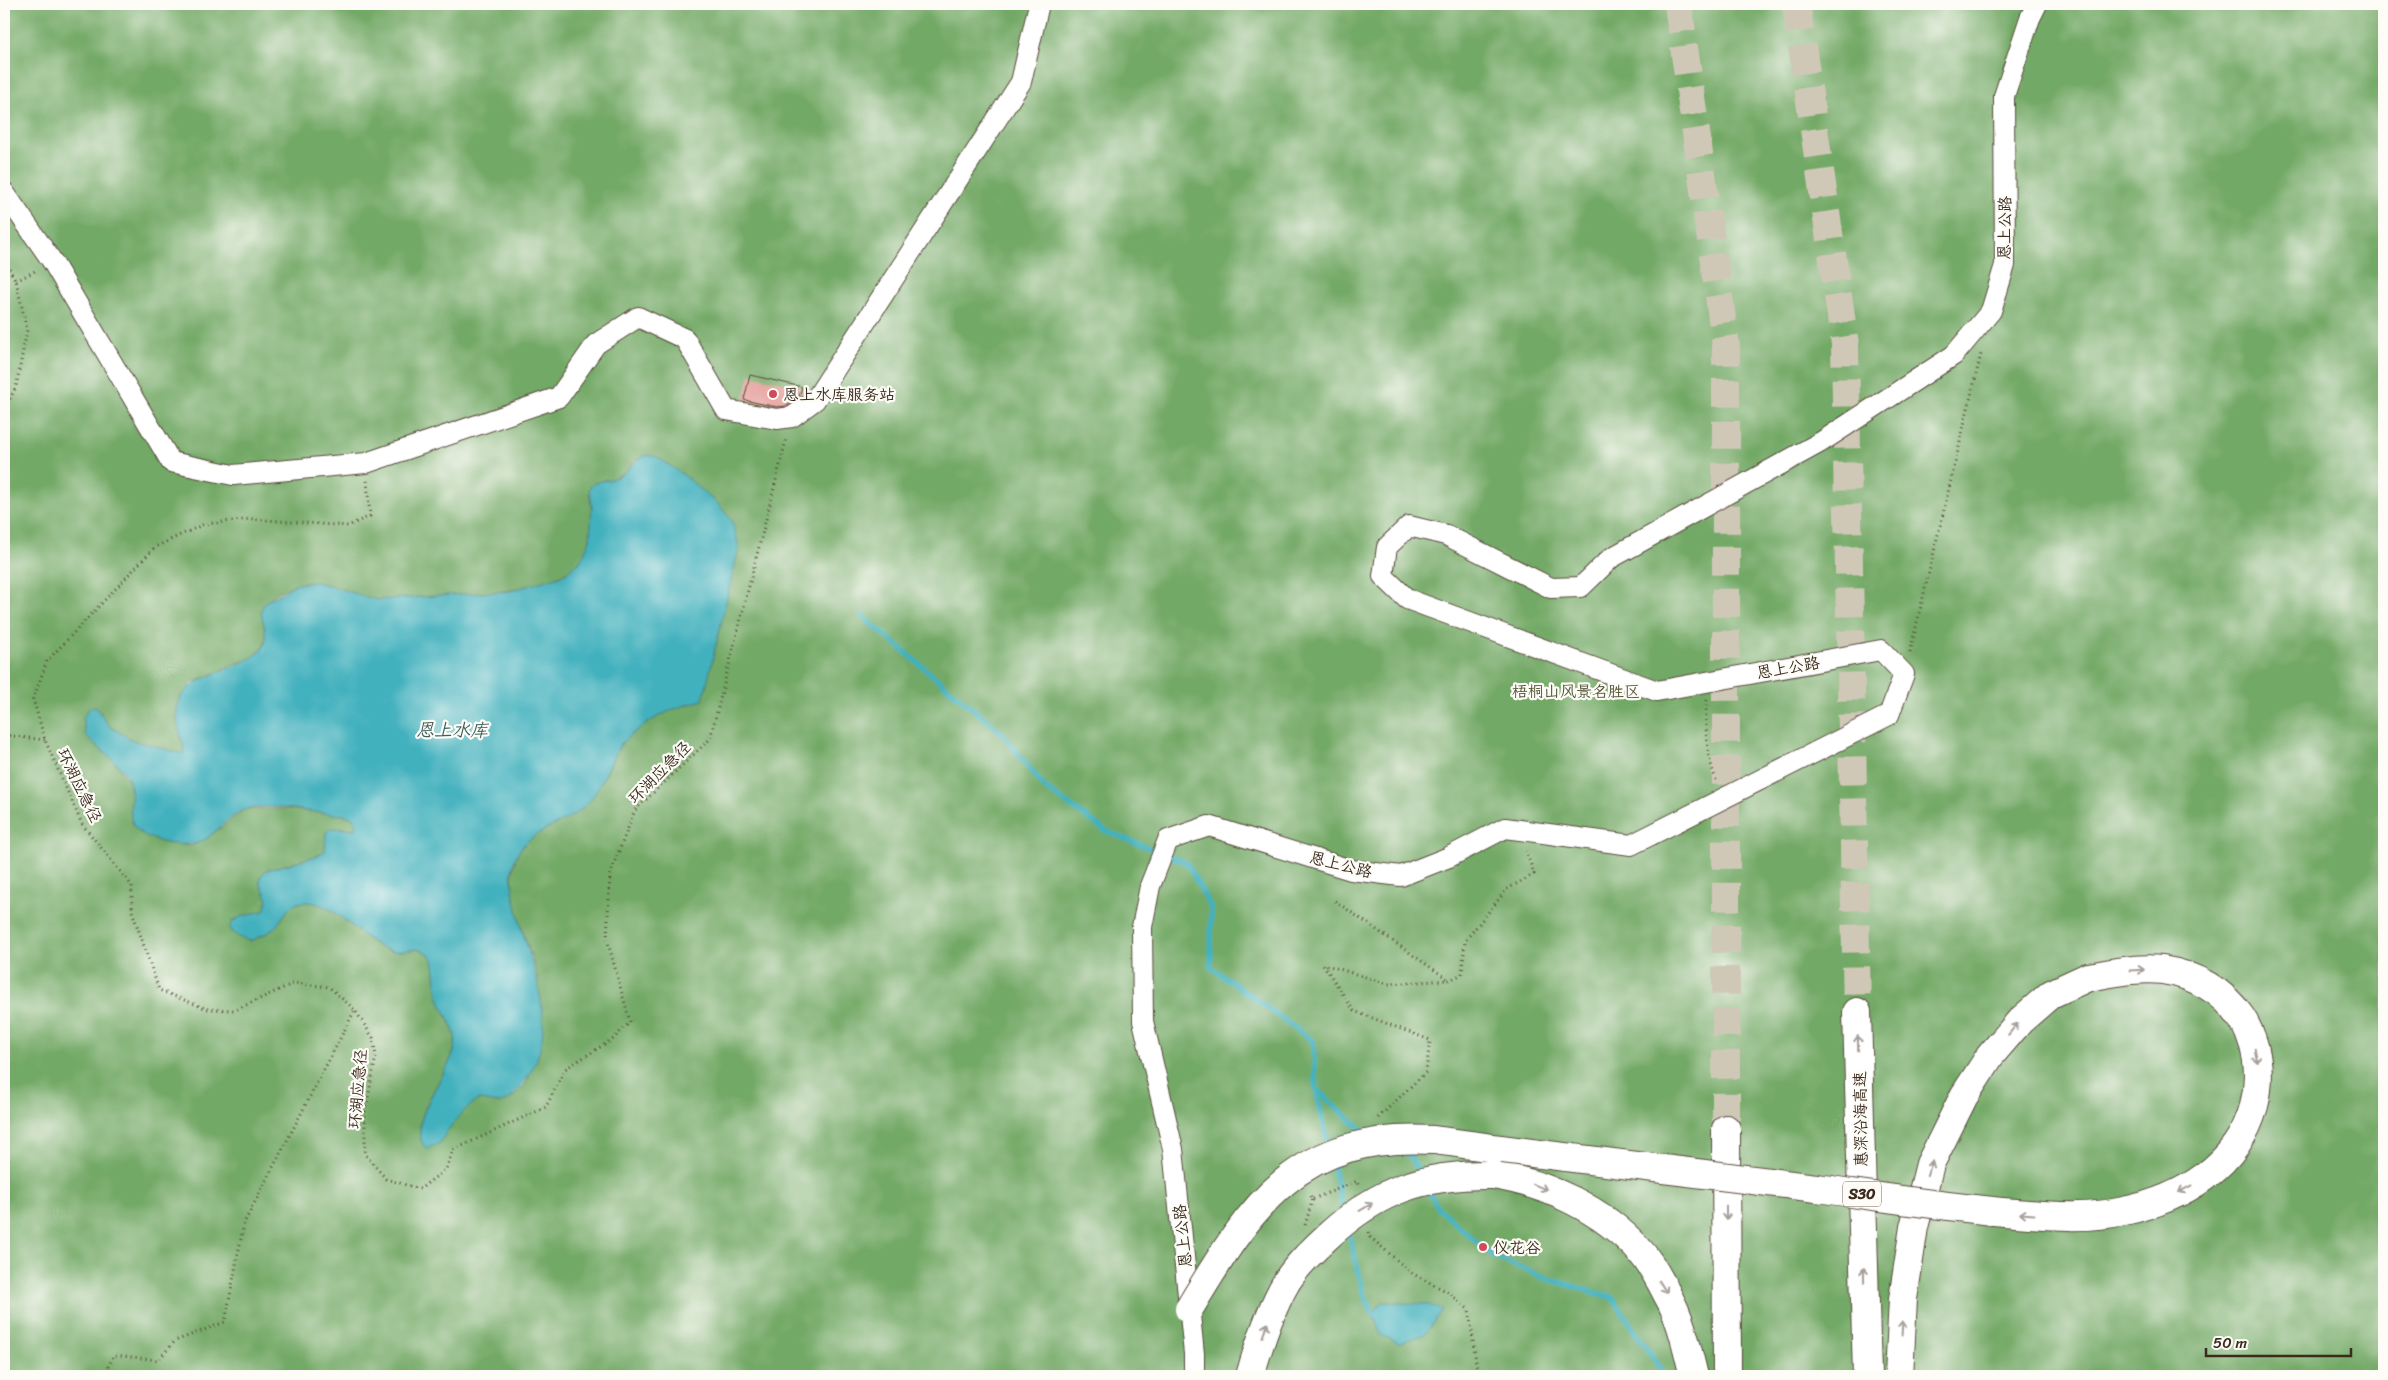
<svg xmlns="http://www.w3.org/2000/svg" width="2388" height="1380" font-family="Sriracha,'LXGW WenKai TC',sans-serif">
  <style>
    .forest { fill: #73a966; stroke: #576a42; fill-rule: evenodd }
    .water { fill: #43b1be; stroke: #3f6e6e }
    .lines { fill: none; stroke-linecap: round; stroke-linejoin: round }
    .stream { stroke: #43b1be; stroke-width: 5.5 }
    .building { fill: #e29390 }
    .highway-tunnel { stroke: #d0c8b7; stroke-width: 28; stroke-dasharray: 28 14; stroke-linecap: butt }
    .minor-casing { stroke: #57483b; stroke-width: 22 }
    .highway-casing { stroke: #57483b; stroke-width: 30 }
    .path { stroke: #57483b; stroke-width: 3; stroke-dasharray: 1 4; stroke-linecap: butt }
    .minor { stroke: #fff; stroke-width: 20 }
    .highway { stroke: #fff; stroke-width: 28 }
    .highway-bridge-casing { stroke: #57483b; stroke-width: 30; stroke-linecap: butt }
    .highway-bridge { stroke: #fff; stroke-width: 28 }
    .oneway { stroke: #a79f9a }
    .poi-dot { fill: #d1495b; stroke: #fdfcf7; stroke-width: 2 }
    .labels { text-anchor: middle; stroke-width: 4.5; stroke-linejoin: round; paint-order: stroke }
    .shield { fill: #fdfcf7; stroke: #75695f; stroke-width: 1 }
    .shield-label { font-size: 15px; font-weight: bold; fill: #3b2a1e }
    .street-label { font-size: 16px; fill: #3b2a1e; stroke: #fdfcf7 }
    .poi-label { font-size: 16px; fill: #3b2a1e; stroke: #fdfcf7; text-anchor: start }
    .park-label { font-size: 16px; fill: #545838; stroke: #fdfcf7 }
    .water-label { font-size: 18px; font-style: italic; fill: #3e605e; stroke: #fdfcf7 }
  </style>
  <rect width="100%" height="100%" fill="#fdfcf7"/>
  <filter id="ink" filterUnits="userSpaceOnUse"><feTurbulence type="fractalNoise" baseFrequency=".02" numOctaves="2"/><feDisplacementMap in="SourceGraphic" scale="10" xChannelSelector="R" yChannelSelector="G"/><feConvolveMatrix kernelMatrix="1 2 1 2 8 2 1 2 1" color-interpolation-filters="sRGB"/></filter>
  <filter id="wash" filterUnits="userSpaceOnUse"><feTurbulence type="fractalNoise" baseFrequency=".0096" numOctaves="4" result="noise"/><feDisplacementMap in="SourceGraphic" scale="20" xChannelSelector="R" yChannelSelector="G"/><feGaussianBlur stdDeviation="1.12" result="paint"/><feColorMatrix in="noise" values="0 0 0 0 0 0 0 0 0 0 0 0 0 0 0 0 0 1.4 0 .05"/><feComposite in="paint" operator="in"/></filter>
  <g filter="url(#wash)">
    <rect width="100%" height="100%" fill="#f5efdd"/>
    <path class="forest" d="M4 4H2384V1376H4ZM636 459 703 700C673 708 659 714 635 732 630 736 624 739 621 744 613 757 608 774 598 784 577 804 534 826 520 850 497 890 531 941 538 981 541 993 533 1065 529 1076 526 1085 510 1103 499 1103 491 1103 485 1098 477 1101 461 1107 447 1129 440 1143L424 1145C407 1122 447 1074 454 1051 460 1030 444 1016 439 997 435 985 436 971 433 959 419 940 406 956 388 950 359 942 332 894 298 903 287 906 282 921 274 928 268 934 259 937 251 941L232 932V921L242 917 264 911 268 900 260 883 267 870 316 856 325 851 326 833 341 828 355 829 356 823 353 818 346 815 288 809H245L206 839 191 846 163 842 135 828 130 810 132 801 130 783 113 759 97 747 93 706C103 710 102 720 110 727 125 740 163 754 183 754L184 745 180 738 191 684C205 678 218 671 232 665 242 661 252 660 259 653 281 629 235 608 294 585 324 574 350 597 378 600 390 601 404 599 416 598 457 596 550 594 579 562 594 546 595 515 589 494L603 480 612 479 625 472Z"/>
    <g class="water">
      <path d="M647 455 657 457 685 476 719 505 732 521 739 547 703 700C673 708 659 714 635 732 630 736 624 740 620 745 611 760 598 793 587 804 563 830 516 829 512 872 511 886 515 901 518 914 531 968 563 1029 525 1081 520 1088 510 1102 500 1103 493 1103 485 1100 478 1100 462 1110 449 1127 440 1143L427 1149C403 1127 447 1075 454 1051 460 1030 444 1016 439 997 435 985 436 972 433 959 419 940 406 956 388 950 359 942 332 894 298 903 287 906 282 921 274 928 268 934 258 937 251 941 243 939 234 936 230 928L232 922 242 916 264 911 268 900 260 883 261 875 267 870 316 856 325 851 326 833 330 828 355 829 356 823 353 818 346 815C313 814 279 803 247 809 242 810 238 813 234 816 204 837 208 849 167 843 157 841 143 836 136 829 126 817 134 798 130 784 125 765 98 749 85 734L83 718 89 708 96 707 109 726 132 740 183 754C188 744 168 719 182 696 199 670 258 666 265 644 268 632 262 622 261 610L265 602 296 584 317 582 377 600 510 591 563 575 580 562 590 540 592 504 589 489 594 483C605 480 615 480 625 472 634 464 635 460 647 455Z"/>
      <path d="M1382 1302 1426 1304 1442 1310 1425 1334 1399 1343 1381 1335 1373 1313Z"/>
    </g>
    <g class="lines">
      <g class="stream">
        <path d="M862 616 1002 733 1045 788 1106 831 1187 863 1211 908V967L1313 1041 1316 1089 1357 1126 1372 1135"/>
        <path d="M1316 1089 1329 1148"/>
        <path d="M1400 1150 1411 1157 1420 1175"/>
        <path d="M1332 1162 1344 1214"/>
        <path d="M1427 1188 1438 1208 1493 1256 1546 1278 1613 1298 1665 1376"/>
        <path d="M1348 1230 1364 1294 1373 1313"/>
      </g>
    </g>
    <g id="blocks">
      <path class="building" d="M750 375 802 387 799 397 787 406 777 407 744 400Z"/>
    </g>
  </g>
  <g filter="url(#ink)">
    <use href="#blocks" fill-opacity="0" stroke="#57483b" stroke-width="1"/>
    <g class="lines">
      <g class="highway-tunnel">
        <path d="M1678 4 1726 347V1129"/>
        <path d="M1796 4 1845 344 1857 1012"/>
      </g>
      <g class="minor-casing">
        <g id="minor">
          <path d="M4 192 52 261 171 462 233 475 366 463 559 397 596 344 638 317 685 339 726 410 777 419 792 417 815 400 1021 82 1039 4"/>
          <path d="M1194 1376V1354L1173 1149 1143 1021 1142 927 1150 886 1168 840 1209 826 1351 870 1401 876 1449 857 1505 828 1631 845 1889 715 1904 674 1881 650 1657 691 1407 599 1383 576 1387 547 1409 526 1446 535 1551 588 1581 587 1611 558 1821 442 1954 355 1991 311 2005 265 2004 96 2030 18 2037 4"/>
        </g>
      </g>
      <g class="highway-casing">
        <g id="highway">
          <path d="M1857 1012 1867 1376"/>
          <path d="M1726 1129 1727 1376"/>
          <path d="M1493 1175C1548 1184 1602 1209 1640 1251 1651 1263 1661 1282 1668 1296 1682 1321 1687 1349 1694 1376"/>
          <path d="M1899 1376 1903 1299 1914 1227 1930 1164 1964 1096 1990 1056 2020 1021 2051 994 2088 977"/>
        </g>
      </g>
      <g class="path">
        <path d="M4 260 16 281 27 330 16 387 4 410"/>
        <path d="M16 281 35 271"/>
        <path d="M367 481 370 516 348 526 251 519 204 524 155 547 47 661 33 699 45 740 82 824 132 886V911L159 990 207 1009 235 1010 294 983 329 987 355 1010 373 1038 376 1056 365 1113V1154L386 1179 420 1189 446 1169 453 1150 546 1107 565 1069 613 1039 630 1022 607 939 610 874 635 810 710 739 787 437"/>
        <path d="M1910 652 1981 354"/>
        <path d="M1707 700C1704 725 1707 759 1717 782"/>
        <path d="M4 735 45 740"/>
        <path d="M1335 901 1449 980"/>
        <path d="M1378 1118 1426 1072 1430 1040 1354 1011 1323 964 1388 984 1450 980 1462 974 1465 941 1507 889 1534 874 1526 851"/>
        <path d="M1313 1199 1357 1181 1358 1185"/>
        <path d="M1305 1225 1313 1199 1309 1193"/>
        <path d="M1369 1232 1370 1237 1413 1274 1448 1292 1469 1310 1478 1376"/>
        <path d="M104 1376 114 1355 158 1360 175 1341 225 1322 244 1223 355 1010"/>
      </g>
      <use href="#minor" class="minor"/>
      <use href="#highway" class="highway"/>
      <g class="highway-bridge-casing">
        <g id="highway-bridge">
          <path d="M1189 1309C1252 1204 1298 1132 1434 1140 1564 1158 1694 1172 1824 1189 1888 1198 1952 1208 2016 1213 2052 1216 2089 1219 2124 1211 2182 1199 2238 1166 2254 1106 2271 1038 2231 980 2162 970 2138 967 2112 973 2088 977"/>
          <path d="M1250 1376C1259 1344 1270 1310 1287 1281 1298 1264 1313 1250 1328 1236 1379 1189 1425 1174 1493 1175"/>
        </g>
      </g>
      <use href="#highway-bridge" class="highway-bridge"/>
    </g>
    <defs><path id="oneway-shaft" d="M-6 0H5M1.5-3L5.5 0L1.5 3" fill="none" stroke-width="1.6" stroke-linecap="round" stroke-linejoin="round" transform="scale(1.25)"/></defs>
    <g class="oneway">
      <use href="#oneway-shaft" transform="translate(2137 970) rotate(-3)"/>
      <use href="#oneway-shaft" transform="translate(2013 1029) rotate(-50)"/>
      <use href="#oneway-shaft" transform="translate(1858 1043) rotate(-91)"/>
      <use href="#oneway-shaft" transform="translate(2256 1056) rotate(80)"/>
      <use href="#oneway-shaft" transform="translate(1930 1168) rotate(-73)"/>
      <use href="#oneway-shaft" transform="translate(1540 1187) rotate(22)"/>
      <use href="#oneway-shaft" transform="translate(2185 1189) rotate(152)"/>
      <use href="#oneway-shaft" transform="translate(1366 1207) rotate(-31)"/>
      <use href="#oneway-shaft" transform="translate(1726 1213) rotate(90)"/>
      <use href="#oneway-shaft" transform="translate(2027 1214) rotate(-176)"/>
      <use href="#oneway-shaft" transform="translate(1864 1275) rotate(-91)"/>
      <use href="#oneway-shaft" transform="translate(1663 1287) rotate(58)"/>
      <use href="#oneway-shaft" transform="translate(1902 1328) rotate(-87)"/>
      <use href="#oneway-shaft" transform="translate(1265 1330) rotate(-70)"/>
    </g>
  </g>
  <g class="poi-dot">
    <circle cx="773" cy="394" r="5"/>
    <circle cx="1483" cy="1247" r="5"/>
  </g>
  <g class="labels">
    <rect class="shield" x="1843" y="1181.5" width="38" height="25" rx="4"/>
    <g class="shield-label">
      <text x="1862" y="1199">S30</text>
    </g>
    <g class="street-label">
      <text transform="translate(2004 228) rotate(-89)" y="6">恩上公路</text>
      <text transform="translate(1788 667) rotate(-10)" y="6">恩上公路</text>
      <text transform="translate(659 772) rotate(-45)" y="6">环湖应急径</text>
      <text transform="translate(80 785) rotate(64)" y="6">环湖应急径</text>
      <text transform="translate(1341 864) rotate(14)" y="6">恩上公路</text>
      <text transform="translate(357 1089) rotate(-85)" y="6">环湖应急径</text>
      <text transform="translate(1860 1119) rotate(-91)" y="6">惠深沿海高速</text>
      <text transform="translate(1182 1236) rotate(-96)" y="6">恩上公路</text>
    </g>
    <g class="poi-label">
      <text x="783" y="400">恩上水库服务站</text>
      <text x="1493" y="1253">仪花谷</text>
    </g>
    <g class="park-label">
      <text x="1576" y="697">梧桐山风景名胜区</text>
    </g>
    <g class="water-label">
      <text x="452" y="736">恩上水库</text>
    </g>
  </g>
  <rect width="2388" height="1380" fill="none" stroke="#fdfcf7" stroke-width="20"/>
  <path d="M2206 1348v8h145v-8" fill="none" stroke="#3b2a1e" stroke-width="2.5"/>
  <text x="2213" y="1348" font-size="15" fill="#3b2a1e" stroke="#fdfcf7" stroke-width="4" paint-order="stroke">50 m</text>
</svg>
